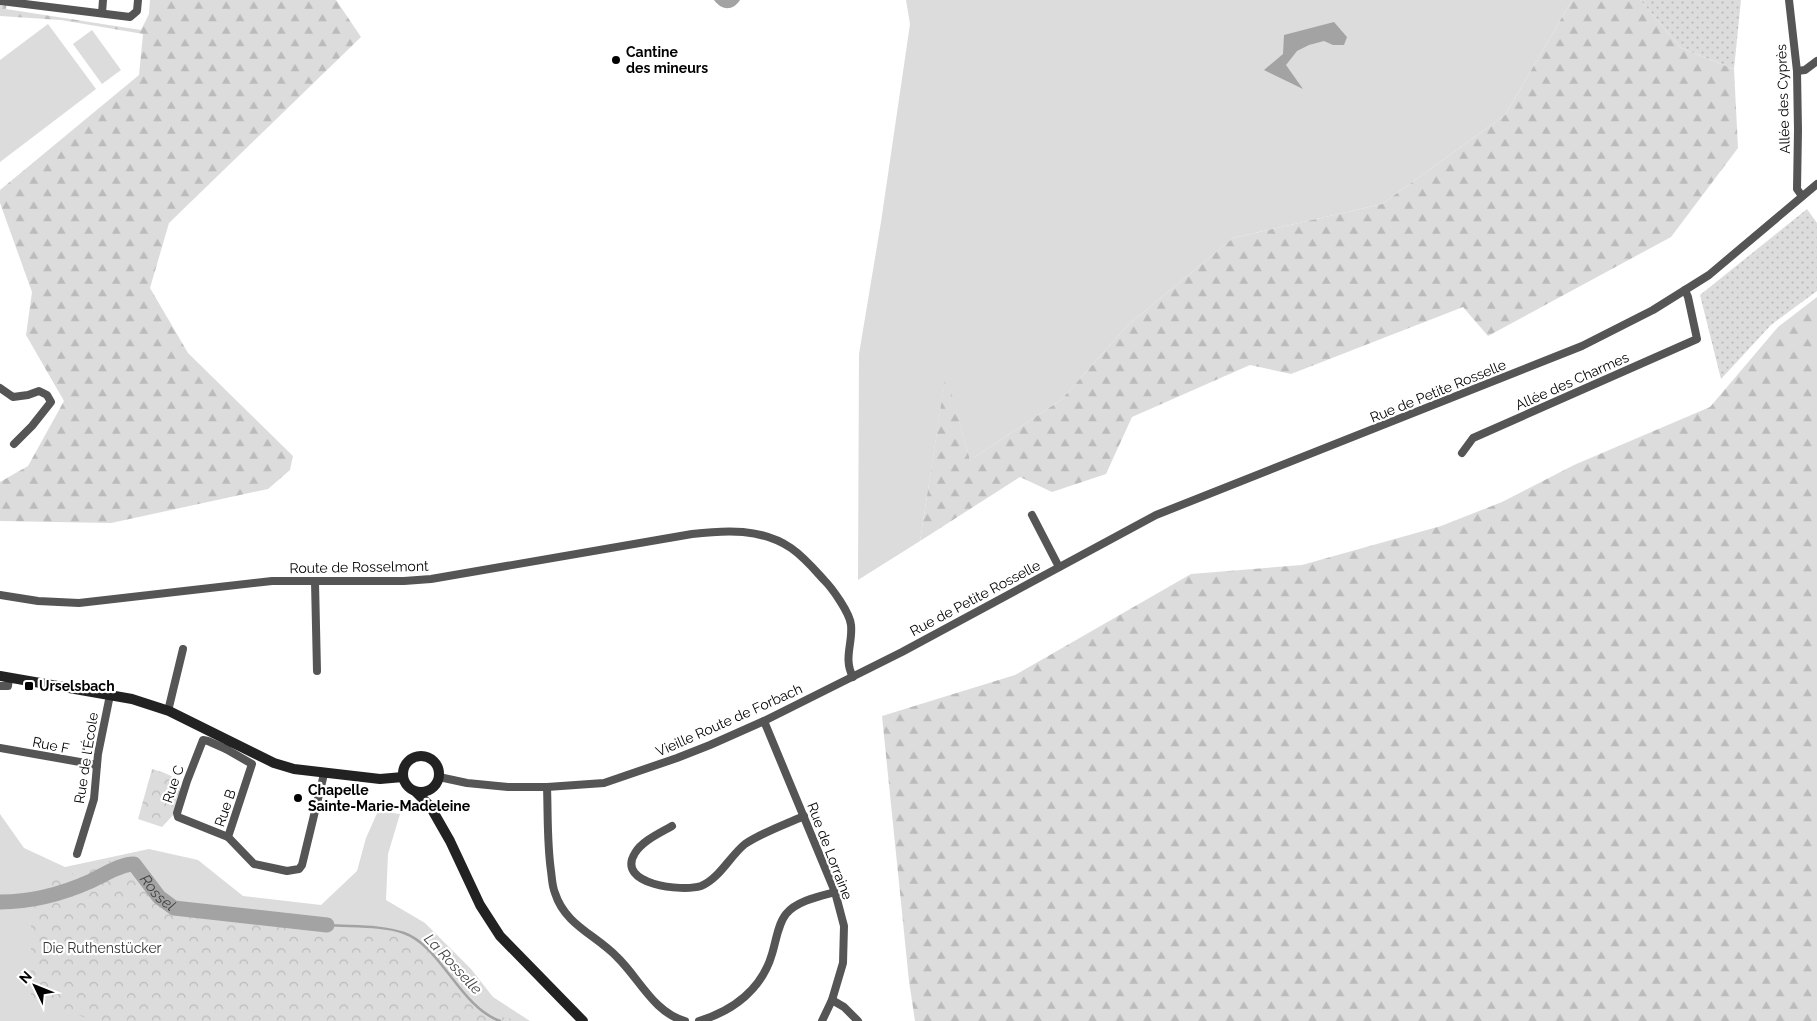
<svg xmlns="http://www.w3.org/2000/svg" width="1817" height="1021" font-family="Raleway,sans-serif">
  <style>
    .grass { fill: #dcdcdc }
    .forest { fill: url(#forest-firs) }
    .park { fill: url(#park-crowns) }
    .garden { fill: url(#garden-dots) }
    .water { fill: #a3a3a3 }
    .lines { fill: none; stroke-linecap: round; stroke-linejoin: round }
    .stream { stroke: #a3a3a3; stroke-width: 2.5 }
    .river { stroke: #a3a3a3; stroke-width: 15 }
    .street { stroke: #555; stroke-width: 8 }
    .secondary { stroke: #222; stroke-width: 10 }
    .poi-dot { fill: #000; stroke: #fff; stroke-width: 2 }
    .labels { text-anchor: middle; stroke-width: 4.5; stroke-linejoin: round; paint-order: stroke }
    .poi-label { font-size: 14px; font-weight: bold; fill: #000; stroke: #fff; text-anchor: start }
    .street-label { font-size: 14px; fill: #000; stroke: #fff }
    .park-label { font-size: 14px; fill: #333; stroke: #fff }
    .water-label { font-size: 15px; font-style: italic; fill: #444; stroke: #fff }
  </style>
  <defs>
    <pattern id="forest-firs" width="22" height="20" patternUnits="userSpaceOnUse" patternTransform="scale(1.25)"><rect width="22" height="20" fill="#dcdcdc"/><path d="M5 1l3.5 6h-7zM16 11l3.5 6h-7z" fill="#bbb"/></pattern>
    <pattern id="park-crowns" width="20" height="18" patternUnits="userSpaceOnUse" patternTransform="scale(1.25)"><rect width="20" height="18" fill="#dcdcdc"/><path d="M2 6a3 3 0 1 1 6 0M12 15a3 3 0 1 1 6 0" fill="none" stroke="#bbb"/></pattern>
    <pattern id="garden-dots" width="8" height="8" patternUnits="userSpaceOnUse" patternTransform="scale(1.25)"><rect width="8" height="8" fill="#dcdcdc"/><path d="M2 2h.1M6 6h.1" fill="none" stroke="#bbb" stroke-width="1.8" stroke-linecap="round"/></pattern>
  </defs>
  <rect width="100%" height="100%" fill="#fff"/>
  <g class="grass">
    <path d="M906 0H1572L1505 115 1382 204 1233 238 1127 326 1061 400 970 460 946 375 920 541 858 580 859 354 881 222 910 24Z"/>
    <path d="M48 24 96 89 0 162V60Z"/>
    <path d="M92 30 121 70 102 84 73 44Z"/>
    <path d="M378 811 400 814 388 854 386 900 425 923 471 969 493 997 530 1021H0V814L24 848 65 867 149 849 198 860 243 896 321 905 357 871 366 838Z"/>
  </g>
  <g class="forest">
    <path d="M0 0H7L6 9 141 30 149 14 150 0H336L361 37 169 223 150 288 188 353 293 456 290 470 268 489 111 523 0 521V482L28 466 64 401 26 335 32 292 0 203V190L139 75 143 34 61 20 0 16Z"/>
    <path d="M1572 0H1640L1681 48 1734 69 1738 148 1671 237 1488 336 1463 307 1291 374 1250 365 1132 417 1106 474 1052 492 1020 477 920 541 946 373 970 460 1061 400 1127 326 1233 238 1382 204 1505 115Z"/>
    <path d="M1817 297V1021H915L909 981 882 716 1015 675 1191 574 1302 565 1441 526 1502 502 1574 465 1710 407 1778 327Z"/>
  </g>
  <g class="park">
    <path d="M152 769C165 773 176 775 181 789L175 813 162 827 138 819Z"/>
    <path d="M129 856 165 912 346 934 377 936 406 935 456 973 474 997 496 1016 524 1021H94L31 997V889L94 865Z"/>
  </g>
  <g class="garden">
    <path d="M1640 0H1741L1734 69 1681 48Z"/>
    <path d="M1807 209 1817 223V291L1771 325 1721 379 1700 295Z"/>
  </g>
  <g class="water">
    <path d="M714 0H740C733 11 722 11 714 0Z"/>
    <path d="M1334 22 1347 37 1344 45H1333L1324 41 1309 45 1297 51 1286 65 1303 89 1264 70 1283 54 1284 35Z"/>
  </g>
  <g class="lines">
    <path class="stream" d="M327 925C352 927 381 925 404 933 441 946 460 1007 500 1021"/>
    <path class="river" id="s1" d="M0 902C32 902 62 894 91 881 104 875 120 864 134 864L159 897 174 908 327 925"/>
    <g class="street">
      <path d="M1789 0 1797 71 1798 130 1797 189 1802 196"/>
      <path d="M1 1 130 17 137 11 138 0"/>
      <path d="M102 13 103 0"/>
      <path d="M1797 71 1805 70 1817 61"/>
      <path d="M0 388 13 397 28 395 39 391 47 395 51 402 32 426 14 444"/>
      <path d="M1462 453 1473 438 1697 339 1688 297 1685 290"/>
      <path d="M1032 515 1059 567"/>
      <path d="M315 582 317 671"/>
      <path d="M0 595 38 601 79 603 272 581H404L431 579 692 534C726 530 761 528 791 548 804 557 814 569 824 580 832 588 850 613 851 625 853 643 843 659 853 677"/>
      <path d="M0 686H8L9 678"/>
      <path d="M168 711 183 649"/>
      <path d="M764 721 835 892 844 926 843 963 832 1000 822 1021"/>
      <path d="M0 748 97 765"/>
      <path d="M226 749 252 764 228 837 254 864 287 871 299 869 302 865 324 774"/>
      <path d="M439 777 467 783 508 787H547L604 783 677 758 710 745 764 721 902 652 1156 515 1582 346 1653 310 1709 275 1817 184"/>
      <path d="M547 787C548 815 547 843 551 871 552 878 552 886 555 893 565 925 596 935 617 957 639 978 654 1013 685 1021"/>
      <path d="M672 826C660 833 642 841 635 853 615 885 683 892 701 886 719 879 730 856 745 844 763 832 784 825 804 816"/>
      <path d="M228 837 178 817 177 813 187 781 203 740 208 741 226 749 228 745"/>
      <path d="M77 854 94 799 98 754 110 695"/>
      <path d="M832 1000 844 1007 858 1021"/>
      <path d="M699 1021C733 1011 762 989 772 954 776 941 778 924 786 914 796 901 820 896 835 892"/>
    </g>
    <g class="secondary">
      <path d="M0 676 132 699 169 711 274 763 294 769 380 779 403 777"/>
      <circle cx="421" cy="774" r="18"/>
      <path d="M416 792 430 806 450 841 480 905 500 936 583 1021"/>
    </g>
  </g>
  <g class="poi-dot">
    <circle cx="616" cy="60" r="5"/>
    <rect x="24" y="681" width="10" height="10" rx="2.5"/>
    <circle cx="298" cy="798" r="5"/>
  </g>
  <g class="labels">
    <g class="poi-label">
      <text x="626" y="57">Cantine<tspan x="626" dy="16">des mineurs</tspan></text>
      <text x="39" y="691">Urselsbach</text>
      <text x="308" y="795">Chapelle<tspan x="308" dy="16">Sainte-Marie-Madeleine</tspan></text>
    </g>
    <g class="street-label">
      <text transform="translate(1783 99) rotate(-92)" y="5">Allée des Cyprès</text>
      <text transform="translate(1572 381) rotate(-24)" y="5">Allée des Charmes</text>
      <text transform="translate(1438 391) rotate(-22)" y="5">Rue de Petite Rosselle</text>
      <text transform="translate(359 567) rotate(-1)" y="5">Route de Rosselmont</text>
      <text transform="translate(975 598) rotate(-28)" y="5">Rue de Petite Rosselle</text>
      <text transform="translate(729 720) rotate(-24)" y="5">Vieille Route de Forbach</text>
      <text transform="translate(51 745) rotate(11)" y="5">Rue F</text>
      <text transform="translate(86 758) rotate(-81)" y="5">Rue de l'École</text>
      <text transform="translate(173 784) rotate(-71)" y="5">Rue C</text>
      <text transform="translate(225 808) rotate(-71)" y="5">Rue B</text>
      <text transform="translate(830 851) rotate(69)" y="5">Rue de Lorraine</text>
    </g>
    <g class="park-label">
      <text x="102" y="953">Die Ruthenstücker</text>
    </g>
    <g class="water-label">
      <text dy="5" stroke="none"><textPath href="#s1" startOffset="178">Rossel</textPath></text>
      <text transform="translate(453 964) rotate(47)" y="5">La Rosselle</text>
    </g>
  </g>
  <g transform="translate(35 986) rotate(313)" stroke="#ffffff" stroke-width="4" paint-order="stroke">
  <path d="M0-4L9 19L0 12L-9 19Z" fill="#000000"/>
  <text y="-8" font-size="14" font-weight="bold" text-anchor="middle" fill="#000000">N</text>
  </g>
</svg>
